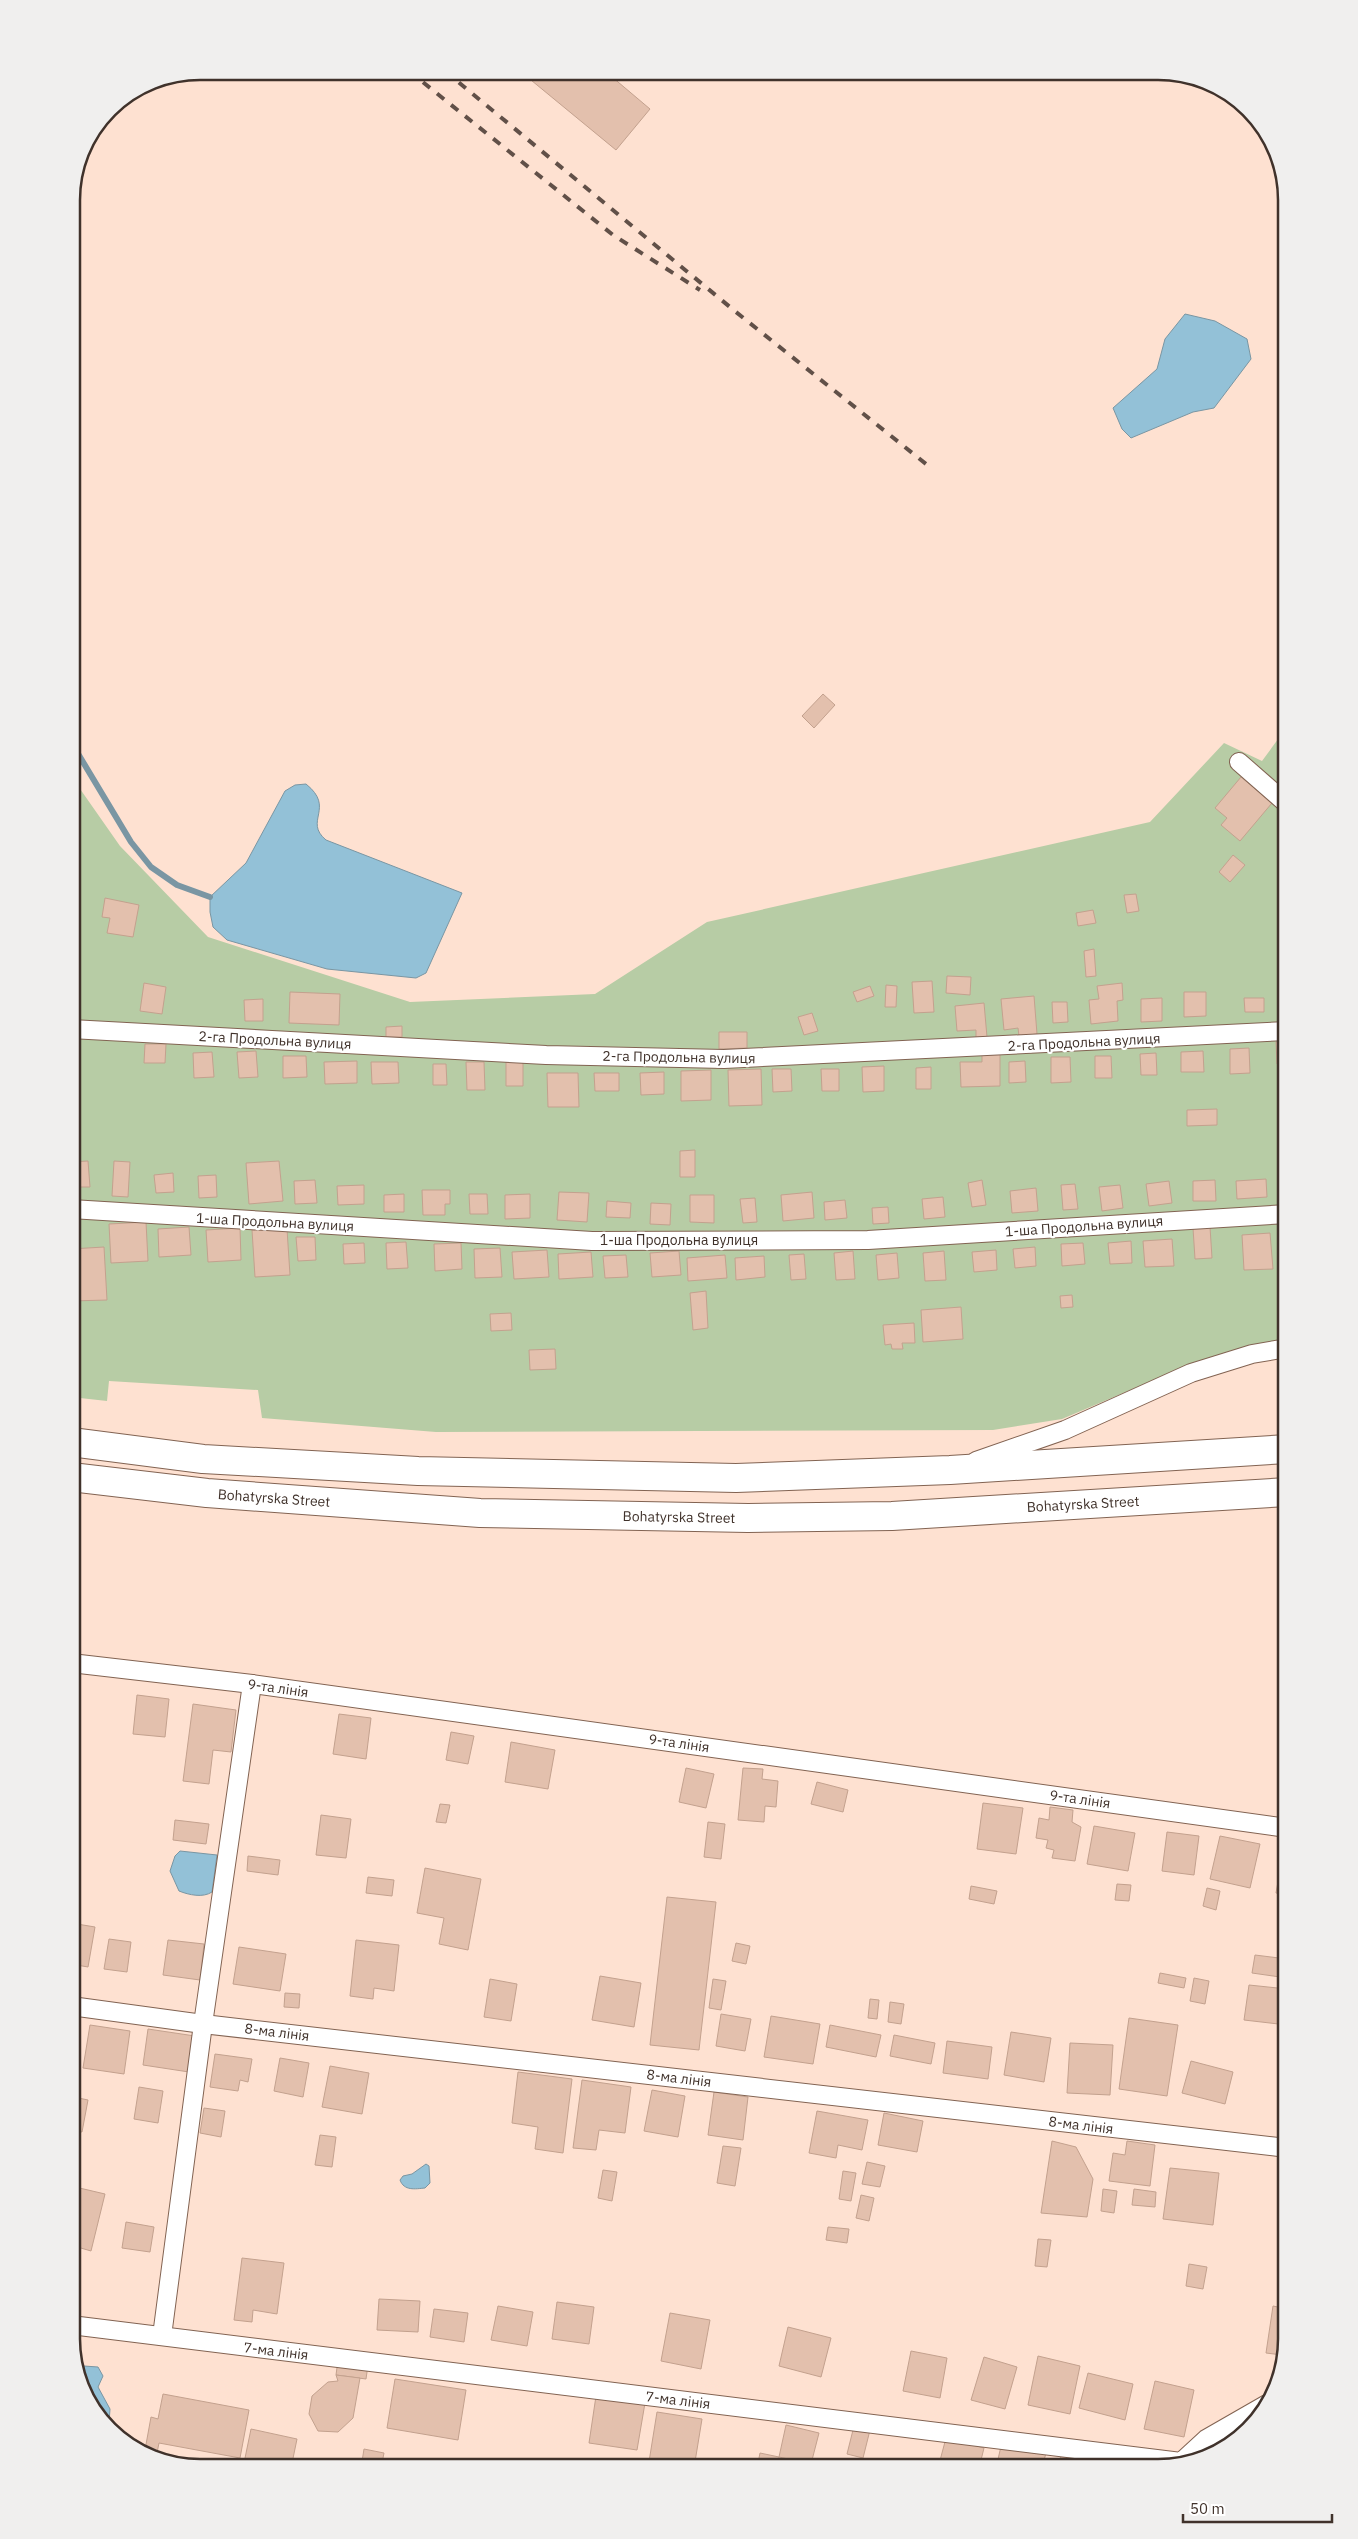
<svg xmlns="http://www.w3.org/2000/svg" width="1358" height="2539" font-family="'IBM Plex Sans',sans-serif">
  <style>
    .green { fill: #b7cca5 }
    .water { fill: #93c1d7; stroke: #7a96a3 }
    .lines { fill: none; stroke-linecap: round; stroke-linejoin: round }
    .stream { stroke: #7a96a3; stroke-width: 6 }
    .building { fill: #e3c0ad; stroke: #c3a18e }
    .street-casing { stroke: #826352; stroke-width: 20 }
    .primary-casing { stroke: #826352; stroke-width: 30 }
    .street { stroke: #fff; stroke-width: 18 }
    .primary { stroke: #fff; stroke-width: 28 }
    .rail { stroke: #615048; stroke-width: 4; stroke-dasharray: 9 9; stroke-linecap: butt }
    .labels { text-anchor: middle; stroke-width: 4.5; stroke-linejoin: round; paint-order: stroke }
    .street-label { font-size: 14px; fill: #40322b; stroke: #fff }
    .rim { fill: none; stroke: #40322b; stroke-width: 2.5 }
  </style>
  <rect width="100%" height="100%" fill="#fee1d1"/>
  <g class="green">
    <path d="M1287 727V1339L1161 1377 1062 1419 993 1430 436 1432 262 1418 258 1390 109 1381 107 1401 71 1397V776L120 846 208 937 410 1002 595 994 707 922 1150 822 1224 743 1262 761Z"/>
    <path d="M1259 2416 1208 2458 1196 2460 1231 2431Z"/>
  </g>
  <g class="water">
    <path d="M1185 314 1215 321 1247 339 1251 359 1214 408 1193 412 1131 438 1122 429 1113 408 1157 369 1165 339Z"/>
    <path d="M306 784C336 808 303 821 326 840L462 893 426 973 416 978 327 969 227 940 213 927 210 912V897L246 863 285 791 295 785Z"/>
    <path d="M180 1851 217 1855 212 1892C203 1898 189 1895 179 1891L170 1871 175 1856Z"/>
    <path d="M426 2164 429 2166 430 2183 425 2188C415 2189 404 2191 400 2180L403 2176 412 2174Z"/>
    <path d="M84 2366 98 2367 103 2376 98 2387 110 2409 109 2423 81 2389 77 2370Z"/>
  </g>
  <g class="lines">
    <path class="stream" d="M71 742 131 842 151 867 177 885 210 897"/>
  </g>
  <g class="building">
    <path d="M520 71H605L650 109 616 150Z"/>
    <path d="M823 694 835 705 814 728 802 716Z"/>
    <path d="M1287 751V769L1278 762Z"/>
    <path d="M1241 777 1272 803 1240 841 1221 825 1227 818 1215 808Z"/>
    <path d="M1233 855 1245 865 1230 882 1219 872Z"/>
    <path d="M1136 894 1139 911 1127 913 1124 895Z"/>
    <path d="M105 898 139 905 133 937 107 933 110 918 102 917Z"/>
    <path d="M1093 910 1096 923 1078 926 1076 913Z"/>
    <path d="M1094 949 1096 976 1086 977 1084 951Z"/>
    <path d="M947 976 971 977 970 995 946 993Z"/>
    <path d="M71 978H78L75 1007H71Z"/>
    <path d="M932 981 934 1012 914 1013 912 982Z"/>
    <path d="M144 983 166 987 162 1014 140 1011Z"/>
    <path d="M1122 983 1123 1000 1117 1001 1118 1021 1091 1024 1089 1000 1099 999 1097 986Z"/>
    <path d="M886 985 897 986 896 1007H885Z"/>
    <path d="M870 986 874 996 857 1002 853 992Z"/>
    <path d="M290 992 340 994 339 1025 289 1023Z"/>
    <path d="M1184 992H1206V1016L1184 1017Z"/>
    <path d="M1034 996 1037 1034 1019 1036 1018 1028 1004 1030 1001 999Z"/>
    <path d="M1162 998V1021L1141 1022V999Z"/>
    <path d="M1244 998H1264V1012H1245Z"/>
    <path d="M263 999V1021H245L244 1000Z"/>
    <path d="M1052 1002H1067L1068 1022 1053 1023Z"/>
    <path d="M984 1003 987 1037 976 1039V1030L957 1031 955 1006Z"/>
    <path d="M812 1013 818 1031 804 1035 798 1017Z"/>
    <path d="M402 1026V1037H386V1027Z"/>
    <path d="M719 1032H747V1048L719 1049Z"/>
    <path d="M1276 1042H1287V1064H1277Z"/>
    <path d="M145 1044H166L165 1063H144Z"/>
    <path d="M1249 1048 1250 1073 1230 1074V1049Z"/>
    <path d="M256 1051 258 1077 239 1078 237 1052Z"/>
    <path d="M1203 1051 1204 1072H1181V1052Z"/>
    <path d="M212 1052 214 1077 194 1078 193 1053Z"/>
    <path d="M1156 1053 1157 1075H1141L1140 1054Z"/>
    <path d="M1000 1054V1086L961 1087 960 1062H982V1055Z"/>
    <path d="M283 1056H306L307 1077 283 1078Z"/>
    <path d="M1095 1056H1111L1112 1078H1095Z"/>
    <path d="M1051 1057H1070L1071 1082 1051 1083Z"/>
    <path d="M357 1061V1083L325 1084 324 1062Z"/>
    <path d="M523 1061V1086H506V1062Z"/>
    <path d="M1025 1061 1026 1082 1009 1083V1062Z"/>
    <path d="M371 1062H398L399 1083 372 1084Z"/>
    <path d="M466 1062H484L485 1090H467Z"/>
    <path d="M433 1064H446L447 1085H433Z"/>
    <path d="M884 1066V1091L863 1092 862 1067Z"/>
    <path d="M931 1067V1089H916V1068Z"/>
    <path d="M761 1069 762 1105 729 1106 728 1070Z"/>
    <path d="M772 1069H791L792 1091 773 1092Z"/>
    <path d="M821 1069H839V1091H822Z"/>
    <path d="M711 1070V1100L681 1101V1071Z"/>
    <path d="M664 1072V1094L641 1095 640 1073Z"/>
    <path d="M547 1073H578L579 1107H548Z"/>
    <path d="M594 1073H619V1091H595Z"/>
    <path d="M1217 1109V1125L1187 1126V1110Z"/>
    <path d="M695 1150V1177H680V1151Z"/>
    <path d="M88 1161 90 1187H72L71 1162Z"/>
    <path d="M114 1161 130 1162 128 1197 112 1196Z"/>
    <path d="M279 1161 283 1201 249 1204 246 1163Z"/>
    <path d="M173 1173 174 1192 156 1193 154 1175Z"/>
    <path d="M216 1175 217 1197 199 1198 198 1176Z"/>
    <path d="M1266 1179 1267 1197 1237 1199 1236 1181Z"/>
    <path d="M1287 1179V1199H1284L1283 1180Z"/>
    <path d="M315 1180 317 1203 295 1204 294 1181Z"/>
    <path d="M982 1180 986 1205 972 1207 968 1183Z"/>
    <path d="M1215 1180 1216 1201H1193V1181Z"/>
    <path d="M1169 1181 1172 1203 1149 1206 1146 1184Z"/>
    <path d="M1075 1184 1078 1209 1063 1210 1061 1185Z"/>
    <path d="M364 1185V1204L338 1205 337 1186Z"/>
    <path d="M1120 1185 1123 1208 1102 1211 1099 1187Z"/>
    <path d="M1036 1188 1038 1211 1012 1213 1010 1191Z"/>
    <path d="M422 1190H450V1204H445V1215H423Z"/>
    <path d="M559 1192 589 1193 587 1222 557 1220Z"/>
    <path d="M812 1192 814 1218 783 1221 781 1195Z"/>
    <path d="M404 1194V1212H384V1195Z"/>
    <path d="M469 1194H487L488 1214H470Z"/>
    <path d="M530 1194V1218L505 1219V1195Z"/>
    <path d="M690 1195H714V1223L690 1222Z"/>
    <path d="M943 1197 945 1217 924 1219 922 1199Z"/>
    <path d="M755 1198 757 1222 743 1223 740 1199Z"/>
    <path d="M845 1200 847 1218 825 1220 824 1202Z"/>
    <path d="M607 1201 631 1203 630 1218 606 1217Z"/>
    <path d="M651 1203 671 1204 670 1225 650 1224Z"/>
    <path d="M888 1207 889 1223 873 1224 872 1208Z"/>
    <path d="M146 1222 148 1261 111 1263 109 1224Z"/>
    <path d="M189 1227 191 1255 159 1257 158 1229Z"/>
    <path d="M1210 1227 1212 1258 1195 1259 1193 1228Z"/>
    <path d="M240 1228 241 1260 208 1262 206 1230Z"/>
    <path d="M287 1229 290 1275 255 1277 252 1230Z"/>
    <path d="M1287 1229V1252H1284L1283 1230Z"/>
    <path d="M1270 1233 1273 1269 1244 1270 1242 1235Z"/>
    <path d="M296 1237H315L316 1260 298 1261Z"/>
    <path d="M1172 1239 1174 1266 1145 1267 1143 1241Z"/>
    <path d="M1131 1241 1132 1263 1110 1264 1108 1243Z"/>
    <path d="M406 1242 408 1268 387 1269 386 1243Z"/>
    <path d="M364 1243 365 1263 344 1264 343 1244Z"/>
    <path d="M461 1243 462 1269 435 1271 434 1244Z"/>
    <path d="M1083 1243 1085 1264 1062 1266 1061 1244Z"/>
    <path d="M104 1247 107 1300 71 1301V1249Z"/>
    <path d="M1035 1247 1036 1266 1015 1268 1013 1249Z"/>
    <path d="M500 1248 502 1277 475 1278 474 1249Z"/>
    <path d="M547 1250 549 1277 514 1279 512 1252Z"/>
    <path d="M996 1250 997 1270 974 1272 972 1252Z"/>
    <path d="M679 1251 681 1275 652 1277 650 1253Z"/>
    <path d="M853 1251 855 1279 836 1280 834 1253Z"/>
    <path d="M944 1251 946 1280 925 1281 923 1253Z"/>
    <path d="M591 1252 593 1277 559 1279 558 1254Z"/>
    <path d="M897 1253 899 1278 878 1280 876 1255Z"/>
    <path d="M804 1254 806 1279 791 1280 789 1255Z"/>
    <path d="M626 1255 628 1277 605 1278 603 1256Z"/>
    <path d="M725 1255 727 1278 688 1281 687 1258Z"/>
    <path d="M764 1256 765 1277 736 1280 735 1258Z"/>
    <path d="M706 1291 708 1328 693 1330 690 1293Z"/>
    <path d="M1072 1295 1073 1307 1061 1308 1060 1296Z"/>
    <path d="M961 1307 963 1339 923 1342 921 1310Z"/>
    <path d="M511 1313 512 1330 491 1331 490 1314Z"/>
    <path d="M914 1323 915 1343H902L903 1349H892L891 1344 885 1345 883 1325Z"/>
    <path d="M555 1349 556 1369 530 1370 529 1350Z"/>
    <path d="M137 1695 169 1699 165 1737 133 1734Z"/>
    <path d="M193 1704 236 1710 231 1752 213 1750 209 1784 183 1781Z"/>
    <path d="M339 1714 371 1718 366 1759 333 1754Z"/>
    <path d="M451 1732 474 1736 468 1764 446 1760Z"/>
    <path d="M511 1742 555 1750 548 1789 505 1782Z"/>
    <path d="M686 1768 714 1774 706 1808 679 1802Z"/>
    <path d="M743 1768 763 1769 762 1779 778 1781 776 1807 765 1806 764 1822 738 1820Z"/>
    <path d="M1287 1775V1810H1282Z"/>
    <path d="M817 1782 848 1790 843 1812 811 1804Z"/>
    <path d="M983 1803 1023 1808 1016 1854 977 1849Z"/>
    <path d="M440 1804 450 1805 446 1823 436 1822Z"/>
    <path d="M1050 1807 1073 1810 1072 1822 1081 1827 1075 1861 1052 1858 1054 1850 1046 1848 1048 1840 1036 1838 1039 1818 1049 1820Z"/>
    <path d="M321 1815 351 1819 346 1858 316 1855Z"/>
    <path d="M175 1820 209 1824 206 1844 173 1840Z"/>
    <path d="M708 1822 725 1824 721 1859 704 1857Z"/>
    <path d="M1094 1826 1135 1833 1128 1871 1087 1864Z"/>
    <path d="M1167 1832 1199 1836 1194 1875 1162 1871Z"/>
    <path d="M1220 1836 1260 1844 1250 1888 1210 1879Z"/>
    <path d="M1285 1841 1287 1842V1895L1276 1893Z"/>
    <path d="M248 1856 280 1860 278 1875 247 1871Z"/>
    <path d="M425 1868 481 1879 468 1950 439 1944 444 1918 417 1913Z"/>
    <path d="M368 1877 394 1880 392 1896 366 1893Z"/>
    <path d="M1117 1884 1131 1885 1129 1901 1115 1900Z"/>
    <path d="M971 1886 997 1891 994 1904 969 1899Z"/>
    <path d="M1207 1888 1220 1891 1216 1910 1203 1906Z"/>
    <path d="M667 1897 716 1902 699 2050 650 2045Z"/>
    <path d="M71 1923 95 1927 88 1967 71 1964Z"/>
    <path d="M109 1939 131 1942 127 1972 104 1969Z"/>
    <path d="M168 1940 204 1944 200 1980 163 1975Z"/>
    <path d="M356 1940 399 1945 394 1991 374 1988 373 1999 350 1996Z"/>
    <path d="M736 1943 750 1946 746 1964 732 1961Z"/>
    <path d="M239 1947 286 1954 280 1991 233 1984Z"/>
    <path d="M1255 1955 1287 1959V1978L1252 1973Z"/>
    <path d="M1160 1973 1186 1978 1184 1988 1158 1983Z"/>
    <path d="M600 1976 641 1983 634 2027 592 2020Z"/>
    <path d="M1194 1978 1209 1981 1205 2004 1190 2001Z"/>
    <path d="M490 1979 517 1984 511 2021 484 2017Z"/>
    <path d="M713 1979 726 1981 721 2010 709 2008Z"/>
    <path d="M1249 1985 1287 1989V2025L1244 2020Z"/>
    <path d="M285 1993 300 1994 299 2008 284 2007Z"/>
    <path d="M870 1999 879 2000 877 2019 868 2018Z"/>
    <path d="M890 2002 904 2004 901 2024 888 2022Z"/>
    <path d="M721 2014 751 2019 745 2051 716 2046Z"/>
    <path d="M71 2015 79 2016 73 2050H71Z"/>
    <path d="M771 2016 820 2024 813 2064 764 2057Z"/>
    <path d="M1129 2018 1178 2025 1167 2096 1119 2089Z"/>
    <path d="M90 2025 130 2031 124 2074 83 2068Z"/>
    <path d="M830 2025 881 2035 876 2057 826 2047Z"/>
    <path d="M148 2029 195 2036 189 2072 143 2065Z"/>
    <path d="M1011 2032 1051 2038 1044 2082 1004 2075Z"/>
    <path d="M894 2035 935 2043 931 2064 890 2056Z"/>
    <path d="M947 2041 992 2047 988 2079 943 2073Z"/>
    <path d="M1070 2043 1113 2045 1110 2095 1067 2093Z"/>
    <path d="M215 2054 252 2059 248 2082 240 2080 238 2091 210 2087Z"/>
    <path d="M280 2058 309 2063 303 2097 274 2091Z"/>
    <path d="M1191 2061 1233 2072 1225 2104 1182 2093Z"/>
    <path d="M330 2066 369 2073 362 2114 322 2107Z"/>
    <path d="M518 2072 572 2079 563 2153 535 2149 538 2127 512 2123Z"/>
    <path d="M582 2080 631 2087 625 2133 599 2130 596 2150 573 2148Z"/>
    <path d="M139 2087 163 2091 158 2123 134 2119Z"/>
    <path d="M652 2090 685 2096 678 2137 644 2131Z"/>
    <path d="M714 2092 748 2097 743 2140 708 2135Z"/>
    <path d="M74 2097 88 2100 82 2132 71 2130Z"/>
    <path d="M204 2108 225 2111 221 2137 200 2133Z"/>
    <path d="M817 2111 868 2120 862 2150 838 2145 836 2158 809 2153Z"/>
    <path d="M884 2113 923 2121 917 2152 878 2145Z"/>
    <path d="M320 2135 336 2137 332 2167 315 2165Z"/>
    <path d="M1052 2141 1076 2147 1093 2179 1087 2217 1041 2213Z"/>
    <path d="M1127 2141 1155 2145 1150 2186 1109 2181 1113 2153 1125 2155Z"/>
    <path d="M723 2146 741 2148 735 2186 717 2183Z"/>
    <path d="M867 2162 885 2166 880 2187 862 2184Z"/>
    <path d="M1170 2168 1219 2173 1213 2225 1163 2219Z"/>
    <path d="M603 2170 617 2172 612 2201 598 2198Z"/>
    <path d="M843 2171 856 2173 851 2201 839 2199Z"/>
    <path d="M71 2186 105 2194 91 2251 74 2246 71 2258Z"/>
    <path d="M1103 2189 1117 2191 1114 2213 1101 2211Z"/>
    <path d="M1134 2189 1156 2192 1155 2207 1132 2205Z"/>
    <path d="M861 2195 874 2198 869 2221 856 2218Z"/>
    <path d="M126 2222 154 2227 150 2252 122 2248Z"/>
    <path d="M828 2227 849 2229 847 2243 826 2240Z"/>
    <path d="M1038 2239 1051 2240 1047 2267 1035 2266Z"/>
    <path d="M242 2258 284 2263 277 2314 253 2310 252 2322 234 2320Z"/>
    <path d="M1189 2264 1207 2267 1203 2289 1186 2286Z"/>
    <path d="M379 2299 420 2301 418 2332 377 2330Z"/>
    <path d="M557 2302 594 2307 589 2344 552 2339Z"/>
    <path d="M498 2306 533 2312 527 2346 491 2340Z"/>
    <path d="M1273 2306 1287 2309V2339L1282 2355 1266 2353Z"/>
    <path d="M434 2309 468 2313 464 2342 430 2337Z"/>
    <path d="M670 2313 710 2320 701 2369 661 2361Z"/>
    <path d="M788 2327 831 2338 821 2377 779 2366Z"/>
    <path d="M911 2351 947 2358 940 2398 903 2391Z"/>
    <path d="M1038 2356 1080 2366 1070 2414 1028 2405Z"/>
    <path d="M984 2357 1017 2367 1005 2409 971 2400Z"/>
    <path d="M338 2360 368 2365 366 2379 336 2375Z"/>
    <path d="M1088 2373 1133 2384 1125 2420 1079 2408Z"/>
    <path d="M336 2375 360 2378 353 2418 338 2432 318 2431 309 2414 312 2396 328 2382 338 2381Z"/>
    <path d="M395 2379 466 2390 458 2440 387 2428Z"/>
    <path d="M1155 2381 1194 2390 1184 2437 1144 2429Z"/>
    <path d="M163 2394 249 2410 240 2458 159 2443 157 2453 145 2450 151 2417 158 2419Z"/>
    <path d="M596 2396 645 2403 637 2450 589 2443Z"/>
    <path d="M657 2412 702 2419 694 2468H648Z"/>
    <path d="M786 2425 819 2433 811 2464 779 2457Z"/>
    <path d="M854 2426 870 2430 863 2458 847 2454Z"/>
    <path d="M251 2429 297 2439 291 2468 228 2467 229 2460 244 2463Z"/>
    <path d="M946 2438 984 2448 979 2468H938Z"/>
    <path d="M1002 2442 1046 2453 1042 2468H996Z"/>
    <path d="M364 2449 384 2453 381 2468H361Z"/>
    <path d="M760 2453 779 2457 778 2468H757Z"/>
    <path d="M1061 2455 1110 2468H1058Z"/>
  </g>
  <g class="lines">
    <g class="street-casing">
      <g id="street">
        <path d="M1239 762 1287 804"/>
        <path d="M71 1029 546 1055 724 1059 1287 1031"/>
        <path d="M71 1209 592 1241 868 1240 1287 1214"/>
        <path d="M976 1461 1065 1430 1191 1373 1252 1354 1287 1348"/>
        <path d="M71 1663 252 1684 1287 1828"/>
        <path d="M71 2006 203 2024 1287 2148"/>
        <path d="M71 2325 1181 2462 1206 2439 1267 2404"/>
        <path d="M162 2336 203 2024 252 1684"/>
      </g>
    </g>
    <g class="primary-casing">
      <g id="primary">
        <path d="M71 1442 203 1459 418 1471 736 1478 950 1470 1287 1449"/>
        <path d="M71 1477 207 1493 480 1513 748 1518 892 1516 1287 1492"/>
      </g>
    </g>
    <use href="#street" class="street"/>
    <use href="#primary" class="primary"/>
    <g class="rail">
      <path d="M409 71 613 235 700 290"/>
      <path d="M445 71 736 312 931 468"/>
    </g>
  </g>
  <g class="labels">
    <g class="street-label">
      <text transform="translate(275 1040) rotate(3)" y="5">2-га Продольна вулиця</text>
      <text transform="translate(1084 1042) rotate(-3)" y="5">2-га Продольна вулиця</text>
      <text transform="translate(679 1057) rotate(1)" y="5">2-га Продольна вулиця</text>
      <text transform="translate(275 1222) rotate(3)" y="5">1-ша Продольна вулиця</text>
      <text transform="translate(1084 1226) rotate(-4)" y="5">1-ша Продольна вулиця</text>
      <text x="679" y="1245">1-ша Продольна вулиця</text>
      <text transform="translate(274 1498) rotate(4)" y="5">Bohatyrska Street</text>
      <text transform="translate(1083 1504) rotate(-3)" y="5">Bohatyrska Street</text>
      <text transform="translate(679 1517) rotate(1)" y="5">Bohatyrska Street</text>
      <text transform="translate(278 1688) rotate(8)" y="5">9-та лінія</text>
      <text transform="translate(679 1743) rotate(8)" y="5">9-та лінія</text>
      <text transform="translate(1080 1799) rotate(8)" y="5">9-та лінія</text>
      <text transform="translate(277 2032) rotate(7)" y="5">8-ма лінія</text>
      <text transform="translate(679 2078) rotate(7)" y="5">8-ма лінія</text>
      <text transform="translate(1081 2125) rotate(7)" y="5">8-ма лінія</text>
      <text transform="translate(276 2351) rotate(7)" y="5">7-ма лінія</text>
      <text transform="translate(678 2400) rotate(7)" y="5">7-ма лінія</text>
    </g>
  </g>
  <path d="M0 0H1358V2539H0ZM200 80H1158A120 120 0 0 1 1278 200V2339A120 120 0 0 1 1158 2459H200A120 120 0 0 1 80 2339V200A120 120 0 0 1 200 80Z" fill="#f0efee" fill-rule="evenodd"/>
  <path class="rim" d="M200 80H1158A120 120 0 0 1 1278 200V2339A120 120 0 0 1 1158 2459H200A120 120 0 0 1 80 2339V200A120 120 0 0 1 200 80Z"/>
  <path d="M1183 2514v8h149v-8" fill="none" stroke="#40322b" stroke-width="2.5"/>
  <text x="1190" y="2514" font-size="15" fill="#40322b" stroke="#ffffff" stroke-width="4" paint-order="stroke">50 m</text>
</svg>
